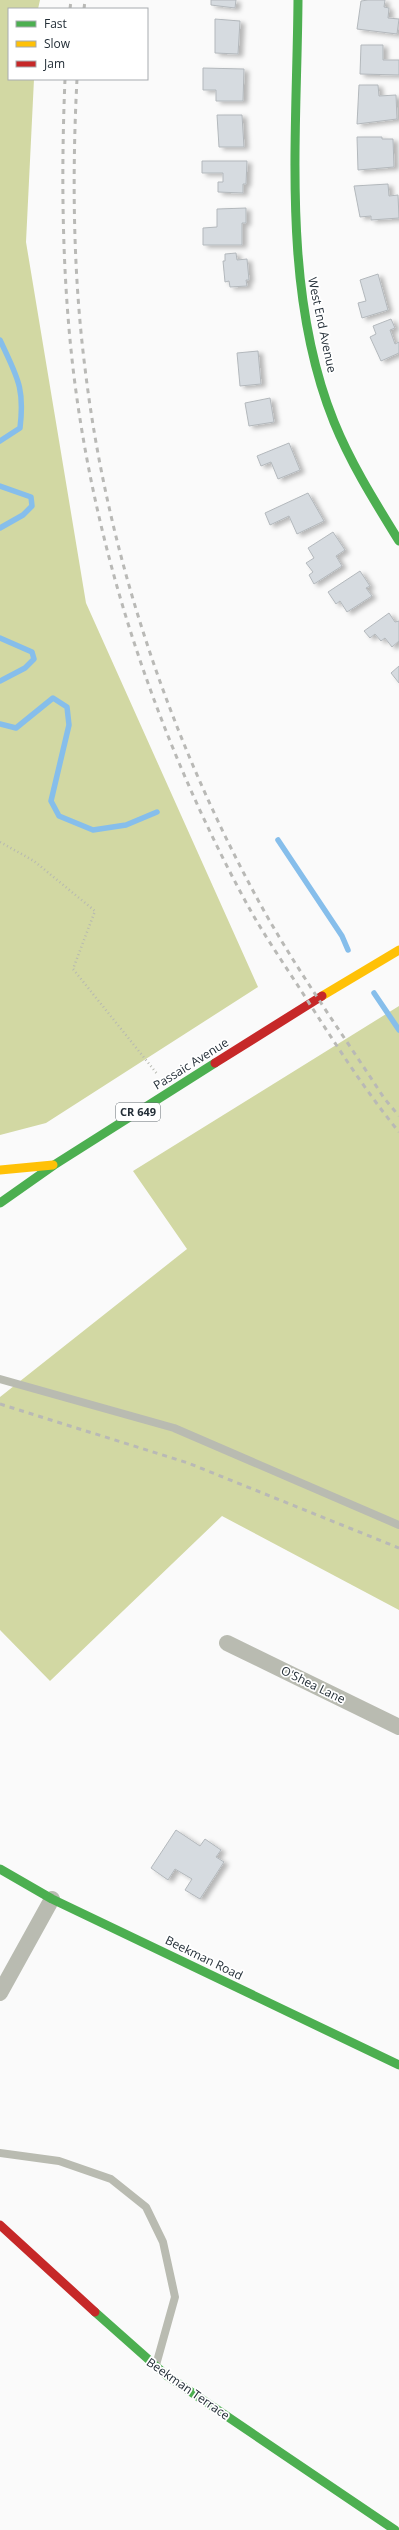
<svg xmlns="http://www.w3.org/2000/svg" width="399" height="2530" font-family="'Open Sans',sans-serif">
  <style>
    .forest { fill: #d2d8a3 }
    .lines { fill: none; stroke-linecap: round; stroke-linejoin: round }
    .stream { stroke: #86beeb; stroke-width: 5.5 }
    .building { fill: #d6dbe0; stroke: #b3b8bc; filter: url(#shadow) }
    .path { stroke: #b7b9b1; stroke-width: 2.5; stroke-dasharray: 1 3; stroke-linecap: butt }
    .lane { stroke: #b9bbb1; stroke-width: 8 }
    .street { stroke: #b9bbb1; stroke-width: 16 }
    .fast { stroke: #4caf50; stroke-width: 9 }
    .slow { stroke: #ffc107; stroke-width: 9 }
    .jam { stroke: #c62828; stroke-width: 9 }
    .rail { stroke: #b9b9b6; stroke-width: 3; stroke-dasharray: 5 5; stroke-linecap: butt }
    .labels { text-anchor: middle; stroke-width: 3.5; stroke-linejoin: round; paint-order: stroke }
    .shield { fill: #fff; stroke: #656d73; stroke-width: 1 }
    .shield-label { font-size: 11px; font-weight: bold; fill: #232e37 }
    .street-label { font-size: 12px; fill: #232e37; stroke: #fff }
  </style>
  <defs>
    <filter id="shadow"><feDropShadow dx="4.5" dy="2.5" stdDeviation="2" flood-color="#0004"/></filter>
  </defs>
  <rect width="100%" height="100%" fill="#fafafa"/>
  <g class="forest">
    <path d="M0 0H40L38 9H9V79H34L26 242 86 603 258 987 46 1123 0 1135Z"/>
    <path d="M399 1006V1610L222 1516 50 1681 0 1630V1397L187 1249 133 1171Z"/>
  </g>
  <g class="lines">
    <g class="stream">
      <path d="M0 340C17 377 25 387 20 428L0 441"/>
      <path d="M0 486 31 497 32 506 23 515 0 528"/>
      <path d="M0 638 32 652 34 659 25 668 0 681"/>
      <path d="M0 724 16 728 53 698 67 707 69 725 51 801 59 816 93 830 126 825 157 812"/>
      <path d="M278 840 342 936 348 950"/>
      <path d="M374 993 399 1030"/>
    </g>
  </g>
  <g class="building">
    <path d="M211 0H236L235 8 211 5Z"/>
    <path d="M368 0H385L384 7 389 8 388 18 399 19 397 34 357 29 361 1Z"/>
    <path d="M215 19 240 21 238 54 215 53Z"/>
    <path d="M361 45H383V60H399V75L360 74Z"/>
    <path d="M203 68 244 69 243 101H216V90H203Z"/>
    <path d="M359 85H378L379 96 396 95 397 119 357 124Z"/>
    <path d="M217 115H242L244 147H219Z"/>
    <path d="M357 137H382V139H393L394 167 358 170Z"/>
    <path d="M202 161H247L246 184H243V193L218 192V182H223V173H202Z"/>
    <path d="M388 184 389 196 398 195 399 218 371 220V216L360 217 354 186Z"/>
    <path d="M246 208V223H242V245H203V228L217 227V209Z"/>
    <path d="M236 253 237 260 247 259 249 280H246L247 286 230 287 229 281 225 282 223 261H225V254Z"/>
    <path d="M378 274 388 310 362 318 358 303 366 301 360 280Z"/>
    <path d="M391 319 395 328 390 330 395 344 399 342V353L381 361 370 337 376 334 373 326Z"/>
    <path d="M258 351 261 384 240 386 237 353Z"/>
    <path d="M270 398 274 422 249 426 245 403Z"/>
    <path d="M289 443 300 470 278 479 271 462 261 466 257 456Z"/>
    <path d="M308 493 324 521 297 534 289 516 270 525 265 513Z"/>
    <path d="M333 532 345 550 336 556 342 566 314 584 309 575 313 572 306 563 314 558 308 548Z"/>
    <path d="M360 571 370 586 366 588 372 596 347 612 340 601 336 604 328 592Z"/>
    <path d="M389 613 395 622 399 621V641L392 647 385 638 381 641 375 634 370 638 364 631Z"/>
    <path d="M399 666V683L391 673Z"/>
    <path d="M176 1830 200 1846 205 1839 221 1850 216 1857 224 1862 200 1899 185 1890 192 1879 175 1869 168 1880 151 1868Z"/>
  </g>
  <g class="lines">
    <path class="path" d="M0 842 34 861 95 911 73 969 158 1075"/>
    <g class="lane">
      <path d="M0 1379 174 1428 399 1525"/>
      <path d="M0 2153 59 2161 111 2179 146 2207 163 2242 175 2297 156 2365"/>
    </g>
    <g class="street">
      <path d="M227 1643 399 1727"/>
      <path d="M0 1993 52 1899"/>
    </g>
    <g class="fast">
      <path d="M298 0C297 138 281 291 334 422 351 464 375 502 399 541"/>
      <path d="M0 1203 54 1165 215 1063"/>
      <path d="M0 1869 52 1899 399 2065"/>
      <path d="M95 2312 166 2375 395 2530"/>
    </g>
    <g class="slow">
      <path d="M322 996 399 950"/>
      <path d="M0 1170 53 1165"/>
    </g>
    <g class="jam">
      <path d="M215 1063 322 996"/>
      <path d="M0 2225 95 2312"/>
    </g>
    <g class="rail">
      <path d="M70 9 71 0"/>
      <path d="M84 9 85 0"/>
      <path d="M65 79C61 175 62 273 73 368 95 555 158 741 248 906 264 935 284 964 302 992 333 1040 363 1088 399 1132"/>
      <path d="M77 79C72 175 73 273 85 368 107 553 169 736 258 900 295 968 342 1033 384 1098L399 1116"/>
      <path d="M0 1404 188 1463 399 1548"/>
    </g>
  </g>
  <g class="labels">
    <rect class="shield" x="116" y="1103" width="44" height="18" rx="3"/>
    <g class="shield-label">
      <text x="138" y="1116">CR 649</text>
    </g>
    <g class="street-label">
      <text transform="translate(322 325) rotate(78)" y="4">West End Avenue</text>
      <text transform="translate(191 1064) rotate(-32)" y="4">Passaic Avenue</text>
      <text transform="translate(313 1685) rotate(26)" y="4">O'Shea Lane</text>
      <text transform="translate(204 1958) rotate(26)" y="4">Beekman Road</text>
      <text transform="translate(188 2389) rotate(35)" y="4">Beekman Terrace</text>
    </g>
  </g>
  <rect x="8" y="8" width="140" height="72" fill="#ffffff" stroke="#a7abaf"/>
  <rect x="16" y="21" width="20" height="6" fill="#4caf50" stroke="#a7abaf"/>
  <text x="44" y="28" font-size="12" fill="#232e37">Fast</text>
  <rect x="16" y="41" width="20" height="6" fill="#ffc107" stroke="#a7abaf"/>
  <text x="44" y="48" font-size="12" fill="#232e37">Slow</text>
  <rect x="16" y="61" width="20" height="6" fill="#c62828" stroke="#a7abaf"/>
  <text x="44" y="68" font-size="12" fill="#232e37">Jam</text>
</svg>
